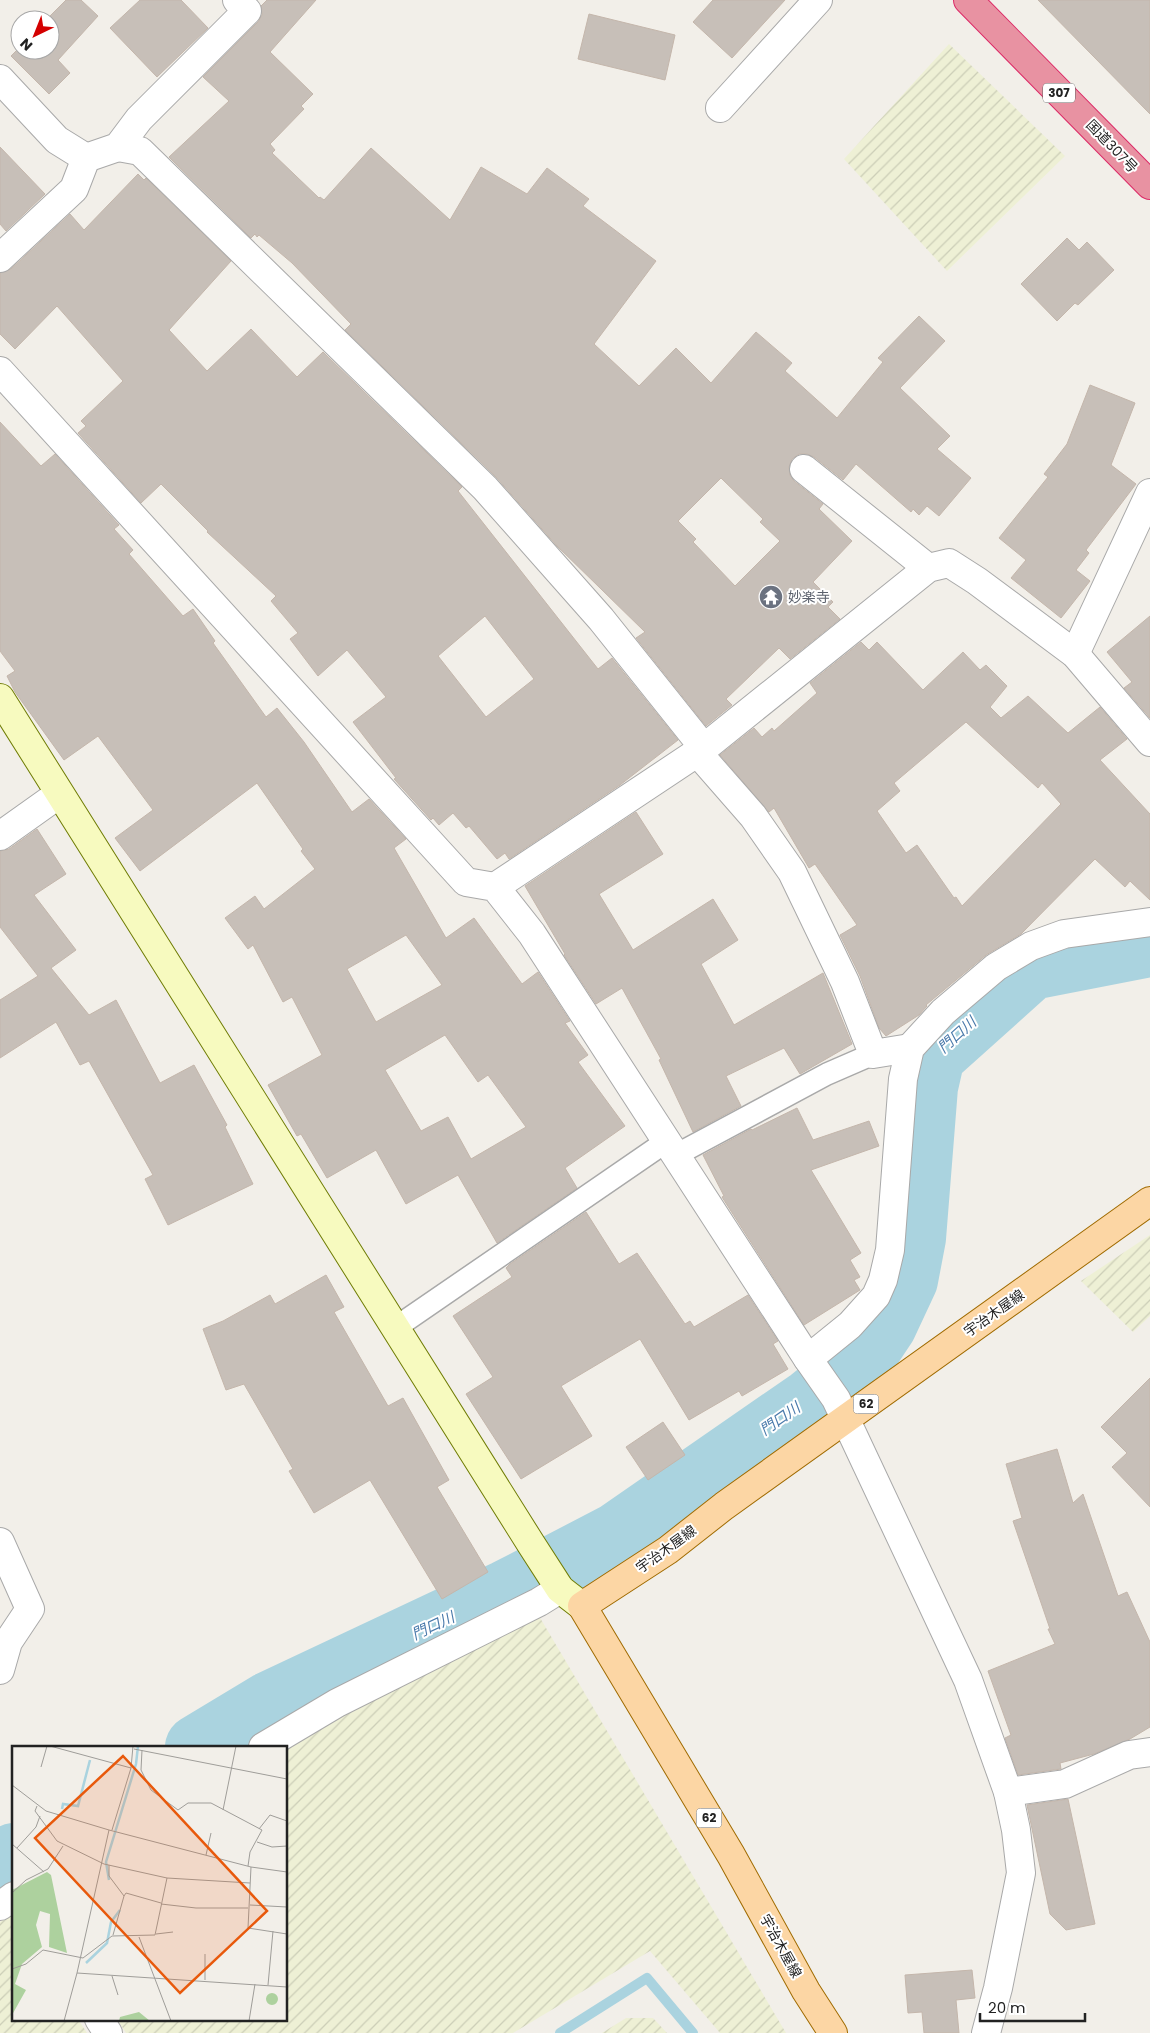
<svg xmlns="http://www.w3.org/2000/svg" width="1150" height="2033" font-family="Poppins,'Noto Sans JP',sans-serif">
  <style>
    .farmland { fill: url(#farmland-furrows) }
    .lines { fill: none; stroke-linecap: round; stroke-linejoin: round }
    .stream { stroke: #aad3df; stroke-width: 10 }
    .river { stroke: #aad3df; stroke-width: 64 }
    .building { fill: #c7bfb8; stroke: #c4b6ab; fill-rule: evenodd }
    .lane-casing { stroke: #a9a9a9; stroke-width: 24 }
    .street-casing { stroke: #a9a9a9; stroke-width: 30 }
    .secondary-casing { stroke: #707d05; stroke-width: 30 }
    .primary-casing { stroke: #a06b00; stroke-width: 30 }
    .highway-casing { stroke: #dc2a67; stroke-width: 30 }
    .lane { stroke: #fff; stroke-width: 21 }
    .street { stroke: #fff; stroke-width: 28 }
    .secondary { stroke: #f7fabf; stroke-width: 28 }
    .primary { stroke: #fcd6a4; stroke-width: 28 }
    .highway { stroke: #e892a2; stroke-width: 28 }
    .labels { text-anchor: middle; stroke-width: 4; stroke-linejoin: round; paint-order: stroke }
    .shield { fill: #fff; stroke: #646464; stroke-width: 1 }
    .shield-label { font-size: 12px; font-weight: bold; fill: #222 }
    .street-label { font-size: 14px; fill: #222; stroke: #fff }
    .worship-label { font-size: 14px; fill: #5b616d; stroke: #fff; text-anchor: start }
    .water-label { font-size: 15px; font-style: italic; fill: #4a7aab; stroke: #fff }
    .inset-river { fill: none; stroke: #aad3df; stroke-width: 2.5 }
    .inset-road { fill: none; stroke: #9f9d99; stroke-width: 1 }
    .view { fill: #e8590c; fill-opacity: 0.15; stroke: #e8590c; stroke-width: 2.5 }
    .inset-edge { fill: none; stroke: #222; stroke-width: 2.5 }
  </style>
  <defs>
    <pattern id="farmland-furrows" width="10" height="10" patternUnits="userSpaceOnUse" patternTransform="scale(1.25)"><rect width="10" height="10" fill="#eef0d5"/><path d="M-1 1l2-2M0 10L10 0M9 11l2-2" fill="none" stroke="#ccceb7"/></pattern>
  </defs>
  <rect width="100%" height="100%" fill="#f2efe9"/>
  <g class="farmland">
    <path d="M949 44 1065 156 947 271 844 159Z"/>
    <path d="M1150 1235V1316L1133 1332 1081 1281Z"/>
    <path d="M536 1611 786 2033H720L650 1951 513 2033H126L117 2019H286V1747H272Z"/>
    <path d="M13 1912 14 2019H78L87 2033H0V1922Z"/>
    <path d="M626 2018H653L667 2033H602Z"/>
  </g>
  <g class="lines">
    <path class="stream" d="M560 2033 647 1978 693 2033"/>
    <g class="river">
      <path d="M197 1747 270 1703 506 1592 616 1535 811 1400 842 1375 867 1352 885 1325 906 1280 914 1238 926 1087 933 1056 1031 968 1150 945"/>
      <path d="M0 1863 14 1855"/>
    </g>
  </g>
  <g class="building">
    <path d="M66 0H81L98 16 58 60 70 73 49 94 11 56 20 47V50H50V20H46Z"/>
    <path d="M140 0H181L208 28 157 77 110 28Z"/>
    <path d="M267 0H316L270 52 313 94 301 106 304 109 270 144 275 150 272 153 319 198 320 197 324 200 371 148 450 220 481 167 527 194 547 168 589 199 583 206 656 261 594 344 639 386 676 348 711 383 756 332 792 363 785 371 837 418 883 362 878 358 919 316 945 341 900 388 950 436 937 449 971 478 939 516 927 506 919 515 913 509 911 512 856 464 843 480 814 457 807 454H799L792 459 789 467 790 475 794 481 823 504 819 509 852 541 813 582 833 602 828 607 840 619 790 659 779 648 726 699 732 705 706 726 636 638 645 632 557 546 496 477 345 330 351 324 292 263 259 235 257 237 255 234 251 238 169 157 229 101 203 77 258 22 262 15 261 6ZM721 478 763 519 760 522 780 541 735 586 693 542 696 539 678 521Z"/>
    <path d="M713 0H785L732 58 693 22Z"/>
    <path d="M1038 0H1150V114Z"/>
    <path d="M589 14 675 35 665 80 578 59Z"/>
    <path d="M0 147 45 194 6 231 0 224Z"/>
    <path d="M138 174 144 180 146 178 231 261 169 330 207 371 251 329 297 377 323 352 462 487 458 491 598 669 612 658 678 740 620 785 509 859 505 853 497 859 469 826 466 828 453 813 439 825 433 818 431 820 394 779 396 778 353 722 386 697 347 650 318 676 290 639 298 633 271 601 276 596 207 532 208 531 161 484 141 503 78 433 86 426 81 421 123 381 57 306 15 349 0 334V273L11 269 70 214 84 230ZM485 616 534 679 486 717 438 656Z"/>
    <path d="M1067 238 1079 250 1087 242 1114 270 1078 305 1075 303 1057 321 1021 284Z"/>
    <path d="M1090 385 1135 403 1111 465 1136 484 1086 550 1089 553 1076 570 1090 581 1061 618 1011 578 1026 560 999 538 1048 477 1044 474 1067 444Z"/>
    <path d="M0 422 41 466 55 454 119 525 114 529 133 550 129 554 183 616 193 609 215 641 213 643 266 717 277 708 304 742 352 812 369 799 406 839 394 848 446 938 474 918 522 984 538 972 570 1021 565 1023 588 1055 578 1062 625 1126 565 1168 577 1188 497 1243 458 1175 406 1204 376 1150 327 1178 301 1134 297 1136 268 1085 322 1055 292 997 283 1002 253 945 248 949 225 918 255 896 264 909 315 869 301 851 303 849 257 783 140 871 115 838 153 810 98 736 64 760 15 692 7 676 15 671 0 651ZM406 935 442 985 376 1022 347 969ZM445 1035 478 1082 488 1075 526 1127 471 1159 448 1117 421 1131 385 1070Z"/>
    <path d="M1150 616V718L1124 688 1132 682 1107 652Z"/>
    <path d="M861 642 869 650 877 642 923 690 963 652 980 670 986 665 1007 686 990 707 1001 718 1028 696 1068 733 1100 707 1127 739 1100 760 1150 814V900L1130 881 1125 887 1095 859 1021 934 986 955 926 1005 927 1006 919 1015 886 1036 879 1028 860 976 840 935 857 925 815 864 809 868 774 808 769 812 720 755 754 728 762 737 772 728 774 731 817 693 810 683ZM966 722 1038 788 1042 783 1061 804 962 906 956 897 954 898 917 845 906 853 877 811 900 791 894 783Z"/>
    <path d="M636 812 663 854 599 894 633 950 713 899 738 940 701 964 734 1025 823 973 852 1044 800 1074 784 1048 726 1076 741 1106 693 1132 659 1060 661 1059 622 988 596 1004 564 955 565 954 525 886Z"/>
    <path d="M37 829 66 874 34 895 76 950 51 968 89 1015 116 1000 160 1083 194 1065 227 1125 225 1127 253 1184 168 1225 145 1179 153 1175 89 1061 80 1065 56 1022 0 1058V1000L38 976 0 927V851L9 849Z"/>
    <path d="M797 1108 813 1140 869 1121 879 1146 811 1170 861 1253 850 1260 860 1277 854 1280 860 1290 804 1325 722 1197 724 1196 703 1155 751 1129 752 1130Z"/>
    <path d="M586 1212 619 1264 637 1253 685 1324 690 1321 694 1327 748 1295 778 1341 773 1344 788 1369 742 1396 739 1391 689 1420 640 1339 561 1386 592 1436 521 1479 466 1394 493 1377 453 1316 512 1277 506 1268 510 1264Z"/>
    <path d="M326 1275 344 1307 334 1312 388 1406 403 1398 449 1480 437 1487 488 1572 442 1599 370 1480 314 1513 289 1471 293 1469 244 1384 226 1390 203 1329 223 1321 270 1295 275 1304Z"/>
    <path d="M1150 1378V1507L1112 1467 1127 1453 1101 1427Z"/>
    <path d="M663 1422 685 1455 648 1480 626 1447Z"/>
    <path d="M1057 1449 1073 1503 1083 1494 1118 1596 1127 1592 1150 1642V1727L1130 1739 1094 1754 1060 1763 1061 1769 1018 1775 1005 1738 1011 1735 988 1671 1055 1644 1048 1629H1050L1013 1521 1022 1518 1006 1464Z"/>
    <path d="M1068 1799 1095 1924 1066 1930 1050 1914 1027 1805Z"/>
    <path d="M972 1970 975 1998 956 2000 959 2033H924L922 2012 908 2013 905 1975Z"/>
  </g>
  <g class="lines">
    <g class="lane-casing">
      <g id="lane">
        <path d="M676 1155 827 1074 873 1054"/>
        <path d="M395 1328 667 1141"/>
      </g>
    </g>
    <g class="street-casing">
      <g id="street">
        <path d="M0 79 57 140 86 158"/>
        <path d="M720 108 818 0"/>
        <path d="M118 147 140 151 485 488 601 619 704 748"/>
        <path d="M0 258 74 189 86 158 118 147 139 119 247 11 237 0"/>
        <path d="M0 371 466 882 495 887 532 934 808 1359 836 1399 968 1680 1008 1792 1016 1830 1021 1873 998 1988 986 2033"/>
        <path d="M804 469 928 568"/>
        <path d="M1075 654 1150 493"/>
        <path d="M697 752 753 816 792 872 845 982 873 1054 910 1048"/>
        <path d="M0 836 59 794"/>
        <path d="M495 887 704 748 928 568 949 563 977 581 1075 654 1150 742"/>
        <path d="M808 1359 850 1325 876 1296 883 1280 890 1250 903 1079 910 1048 943 1012 996 967 1031 946 1064 934 1150 922"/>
        <path d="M0 1542 30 1609 8 1642 0 1670"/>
        <path d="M263 1747 337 1703 539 1602 560 1589"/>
        <path d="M1008 1792 1065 1784 1129 1755 1150 1752"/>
        <path d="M0 1906 14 1896"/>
        <path d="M99 2019 108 2033"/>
      </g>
    </g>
    <g class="secondary-casing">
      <path id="secondary" d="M0 698 531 1544 560 1589 582 1606"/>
    </g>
    <g class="primary-casing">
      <path id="primary" d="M833 2033 806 1991 731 1855 582 1606 668 1550 724 1506 1150 1201"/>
    </g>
    <g class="highway-casing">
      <path id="highway" d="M968 0 1150 185"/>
    </g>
    <use href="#lane" class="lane"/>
    <use href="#street" class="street"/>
    <use href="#secondary" class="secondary"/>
    <use href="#primary" class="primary"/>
    <use href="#highway" class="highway"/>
  </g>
  <defs>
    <g id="temple-disc" transform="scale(1.25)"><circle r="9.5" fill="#6b7280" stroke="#fff"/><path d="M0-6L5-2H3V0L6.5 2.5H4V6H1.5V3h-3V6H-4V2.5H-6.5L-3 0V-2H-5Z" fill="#fff"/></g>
  </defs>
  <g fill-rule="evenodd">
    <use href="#temple-disc" x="771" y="597"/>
  </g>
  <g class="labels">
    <g class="shield">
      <rect x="1043" y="83.5" width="32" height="19" rx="4"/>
      <rect x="853.5" y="1394.5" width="25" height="19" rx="4"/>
      <rect x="696.5" y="1808.5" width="25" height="19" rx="4"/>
    </g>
    <g class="shield-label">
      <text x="1059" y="97">307</text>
      <text x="866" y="1408">62</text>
      <text x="709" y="1822">62</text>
    </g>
    <g class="street-label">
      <text transform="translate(1112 146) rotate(46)" y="5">国道307号</text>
      <text transform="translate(994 1313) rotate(-35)" y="5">宇治木屋線</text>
      <text transform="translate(666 1549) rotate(-36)" y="5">宇治木屋線</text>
      <text transform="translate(781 1946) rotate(61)" y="5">宇治木屋線</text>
    </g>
    <g class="worship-label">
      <text x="788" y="602">妙楽寺</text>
    </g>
    <g class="water-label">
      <text transform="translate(957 1035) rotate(-42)" y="5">門口川</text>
      <text transform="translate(780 1419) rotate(-35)" y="5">門口川</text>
      <text transform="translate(433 1626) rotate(-25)" y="5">門口川</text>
    </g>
  </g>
  <g transform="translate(12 1746)">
    <rect width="275" height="275" fill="#f2efe9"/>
    <path d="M35 126 39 129 55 207 37 201 38 168 28 165 24 179 30 201 10 218 3 238 14 244 0 269V144ZM254 253a6 6 0 1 1 12 0a6 6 0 1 1-12 0ZM127 266 138 275H107L108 271Z" fill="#add19e"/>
    <path class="inset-river" d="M50 63 51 58 66 60 78 14M97 134 94 116 124 18 126 0M74 217 95 197 99 176 108 164"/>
    <path class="inset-road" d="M38 0 119 22M122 3 275 33M130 4 129 24 139 44 166 64 176 57H199L250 84 238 106 236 120M29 21 35 0M0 39 34 65 97 84 65 227M25 60 23 65 45 95 92 118 155 132 238 137M211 64 224 0M247 83 258 69 275 75M97 84 239 121 275 126M100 84 119 22 121 0M245 96 260 101 275 100M0 98 32 126M5 102 24 81 28 70M194 109 199 87M97 119V130L112 150 101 189M239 121 236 182 275 188M0 147 14 134 36 123 51 100M112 150 114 147 149 157M149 158 184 162H236M238 159 275 161M144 188 161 186M127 191 159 275M193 208V234M0 223 14 218 31 204 71 212 100 190 143 189 155 132M100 230 106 249M256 239 261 185M52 275 65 227 275 241M237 275 243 238"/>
    <path class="view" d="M111 10 255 165 168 247 23 92Z"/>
    <rect width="275" height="275" class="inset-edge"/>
  </g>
  <g transform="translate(35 35) rotate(223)"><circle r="24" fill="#ffffff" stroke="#a7a7a7"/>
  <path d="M0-4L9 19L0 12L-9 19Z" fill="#d40000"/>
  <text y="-8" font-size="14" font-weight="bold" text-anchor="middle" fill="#222222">N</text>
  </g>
  <path d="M980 2013v8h105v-8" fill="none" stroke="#222222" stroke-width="2.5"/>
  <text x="988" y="2013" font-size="15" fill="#222222" stroke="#ffffff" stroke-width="4" paint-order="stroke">20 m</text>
</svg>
